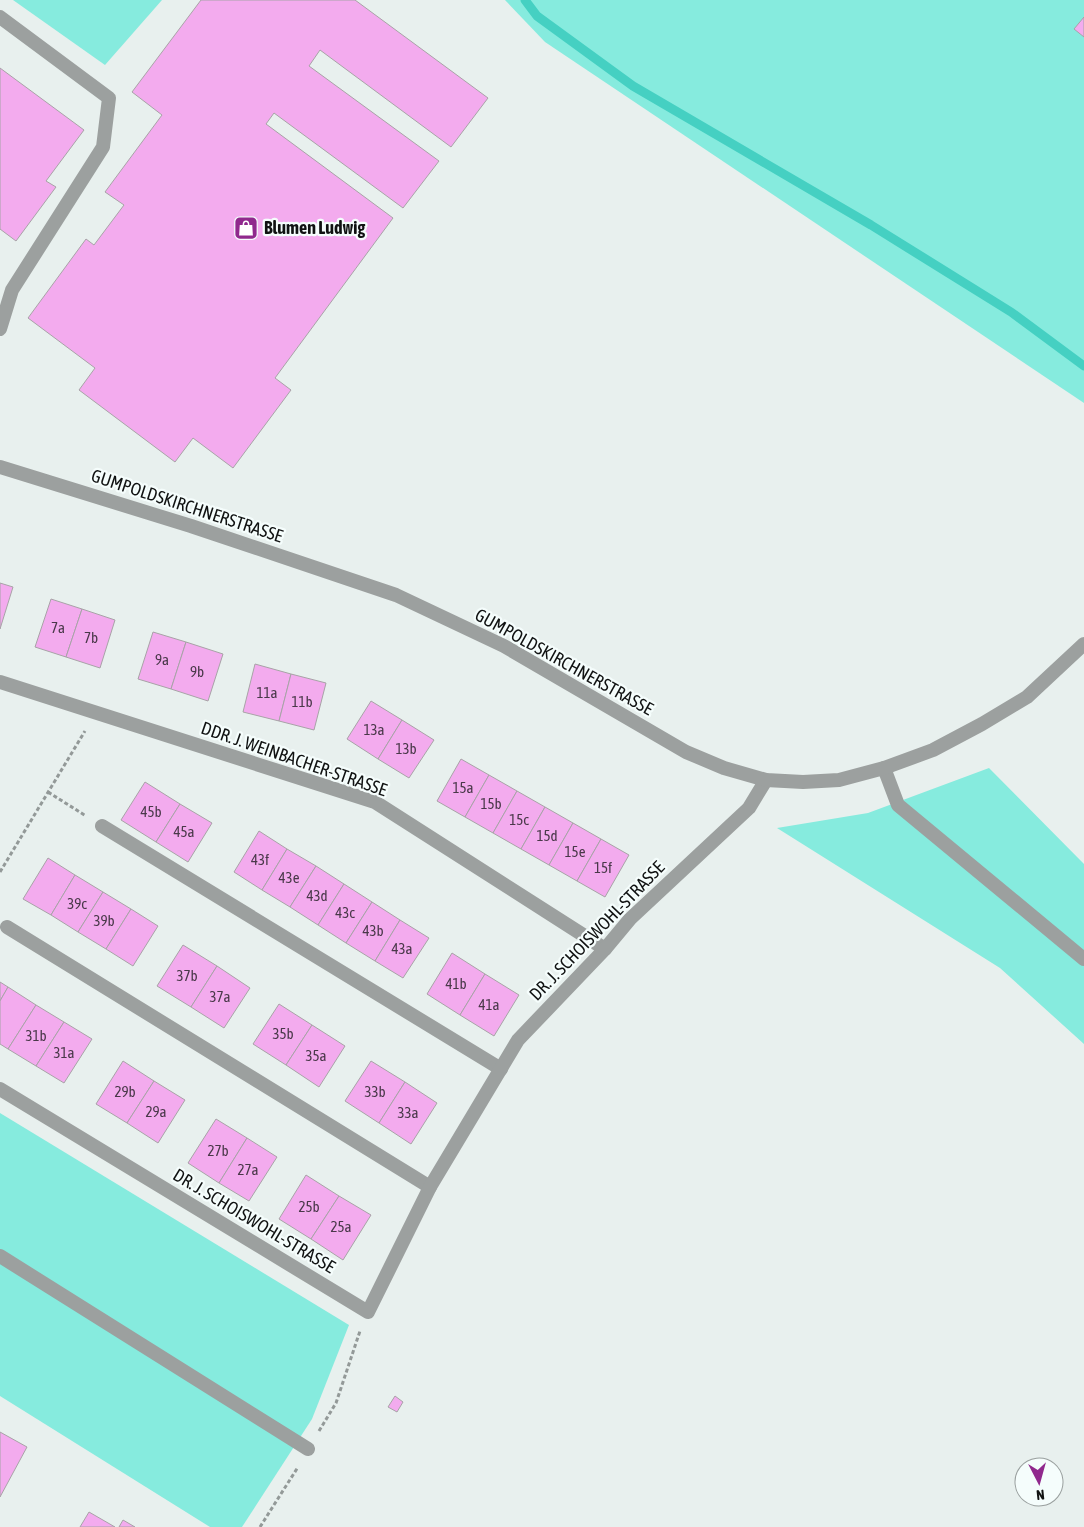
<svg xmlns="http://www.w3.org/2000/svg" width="1084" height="1527" font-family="'Asap Condensed',sans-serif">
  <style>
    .green { fill: #86ebde }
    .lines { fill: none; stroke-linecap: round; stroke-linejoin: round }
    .stream { stroke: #45d0c2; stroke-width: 9 }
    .building { fill: #f3abee; stroke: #a8a3a7 }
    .path { stroke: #939998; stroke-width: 3; stroke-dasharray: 4 2.5; stroke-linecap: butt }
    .service { stroke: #9ca09f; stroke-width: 14 }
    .minor { stroke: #9ca09f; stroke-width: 14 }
    .tertiary { stroke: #9ca09f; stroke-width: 14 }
    .labels { text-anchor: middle; stroke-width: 4.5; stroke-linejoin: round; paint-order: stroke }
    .number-label { font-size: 15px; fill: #493849 }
    .poi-label { font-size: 18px; font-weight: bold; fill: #101212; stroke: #f5fdfc; text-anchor: start }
    .street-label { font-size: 18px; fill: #101212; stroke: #f5fdfc }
  </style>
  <rect width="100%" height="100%" fill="#e8f0ee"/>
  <g class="green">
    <path d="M13 0H162L105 65Z"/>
    <path d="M505 0H1084V403L545 42Z"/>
    <path d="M989 768 1084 864V1044L1000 968 777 828 868 813Z"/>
    <path d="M0 1113 349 1325 312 1419 242 1527H210L0 1396Z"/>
  </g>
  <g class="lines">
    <path class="stream" d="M525 0 537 16 633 86 871 225 1011 312 1084 366"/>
  </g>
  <g class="building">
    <path d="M201 0H355L488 98 451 147 320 50 309 66 439 161 403 208 274 113 266 124 393 218 275 378 291 390 233 468 193 438 175 462 79 390 95 368 28 318 86 239 94 245 124 205 105 192 162 115 132 92Z"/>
    <path d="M1084 17V37L1074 29Z"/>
    <path d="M0 68 84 130 46 181 56 187 16 241 0 229Z"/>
    <path d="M0 583 13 587 0 629Z"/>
    <path d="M51 599 82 609 66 657 35 647Z"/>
    <path d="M82 609 115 620 100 668 66 657Z"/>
    <path d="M153 632 186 642 171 689 138 679Z"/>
    <path d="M186 642 223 654 208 701 171 689Z"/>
    <path d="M255 664 291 674 279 721 243 712Z"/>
    <path d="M291 674 326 683 314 730 279 721Z"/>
    <path d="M371 701 402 720 378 759 347 739Z"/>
    <path d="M402 720 434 740 409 778 378 759Z"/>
    <path d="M461 759 489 775 465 817 437 801Z"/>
    <path d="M489 775 517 791 493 833 465 817Z"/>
    <path d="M145 782 180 804 156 842 121 820Z"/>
    <path d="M517 791 545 807 521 849 493 833Z"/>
    <path d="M180 804 212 823 188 862 156 842Z"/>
    <path d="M545 807 573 823 549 865 521 849Z"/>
    <path d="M573 823 601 839 577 881 549 865Z"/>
    <path d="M259 831 287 849 262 890 234 872Z"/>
    <path d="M601 839 629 855 605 897 577 881Z"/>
    <path d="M287 849 316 866 290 907 262 890Z"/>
    <path d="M48 858 75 875 51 915 23 899Z"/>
    <path d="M316 866 344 884 318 925 290 907Z"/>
    <path d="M75 875 103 892 78 932 51 915Z"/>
    <path d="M344 884 372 902 346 943 318 925Z"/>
    <path d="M103 892 131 909 106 949 78 932Z"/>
    <path d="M372 902 400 920 375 961 346 943Z"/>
    <path d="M131 909 158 926 133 966 106 949Z"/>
    <path d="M400 920 429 938 403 978 375 961Z"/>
    <path d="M183 945 217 966 191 1007 157 986Z"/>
    <path d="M452 953 485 974 460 1015 427 994Z"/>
    <path d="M217 966 250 988 224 1028 191 1007Z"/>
    <path d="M485 974 519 995 494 1036 460 1015Z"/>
    <path d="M0 982 8 987 0 1001Z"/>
    <path d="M8 987 36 1005 8 1049 0 1044V1001Z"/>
    <path d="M279 1004 312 1025 286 1065 253 1044Z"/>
    <path d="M36 1005 64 1022 36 1066 8 1049Z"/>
    <path d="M64 1022 92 1039 64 1083 36 1066Z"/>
    <path d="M312 1025 345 1046 319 1087 286 1065Z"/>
    <path d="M123 1061 154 1081 127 1123 96 1104Z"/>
    <path d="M371 1061 405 1082 379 1123 345 1101Z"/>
    <path d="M154 1081 185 1100 158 1143 127 1123Z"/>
    <path d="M405 1082 437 1103 411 1144 379 1123Z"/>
    <path d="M216 1119 247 1138 219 1183 188 1163Z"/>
    <path d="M247 1138 277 1157 249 1201 219 1183Z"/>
    <path d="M306 1175 339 1196 311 1239 279 1219Z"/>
    <path d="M339 1196 371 1215 343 1260 311 1239Z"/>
    <path d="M395 1396 403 1402 397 1412 388 1407Z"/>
    <path d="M0 1432 27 1447 0 1497Z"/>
    <path d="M89 1512 115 1527H80Z"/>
    <path d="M123 1520 135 1527H119Z"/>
  </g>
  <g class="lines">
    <g class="path">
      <path d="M48 792 86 816"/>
      <path d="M0 872 85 731"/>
      <path d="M319 1431 336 1403 360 1331"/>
      <path d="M260 1527 298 1467"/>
    </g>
    <path class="service" d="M0 17 109 98 103 147 12 290 0 329"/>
    <g class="minor">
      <path d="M0 682 375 802 605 949"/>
      <path d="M884 768 898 805 1084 959"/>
      <path d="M102 826 501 1069"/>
      <path d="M7 927 430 1187"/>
      <path d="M0 1089 368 1312 430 1187 518 1040 605 949 630 919 749 808 766 780"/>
      <path d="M0 1256 308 1449"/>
    </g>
    <path class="tertiary" d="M0 467 191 526 396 595 504 646 686 752 724 768 766 780 803 782 839 780 884 768 933 750 982 724 1027 697 1084 644"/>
  </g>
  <defs>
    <g id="shop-square" transform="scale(1.25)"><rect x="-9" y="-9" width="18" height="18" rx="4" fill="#90288d" stroke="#f5fdfc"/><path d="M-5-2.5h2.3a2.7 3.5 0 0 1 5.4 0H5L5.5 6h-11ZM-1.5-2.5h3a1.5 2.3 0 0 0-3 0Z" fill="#fff"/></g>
  </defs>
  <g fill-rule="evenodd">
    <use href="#shop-square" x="246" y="228"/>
  </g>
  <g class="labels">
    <g class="number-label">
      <text x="58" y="633">7a</text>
      <text x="91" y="643">7b</text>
      <text x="162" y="665">9a</text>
      <text x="197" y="677">9b</text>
      <text x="267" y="698">11a</text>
      <text x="302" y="707">11b</text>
      <text x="374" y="735">13a</text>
      <text x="406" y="754">13b</text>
      <text x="463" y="793">15a</text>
      <text x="491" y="809">15b</text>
      <text x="151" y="817">45b</text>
      <text x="519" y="825">15c</text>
      <text x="184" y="837">45a</text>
      <text x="547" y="841">15d</text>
      <text x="575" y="857">15e</text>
      <text x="260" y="865">43f</text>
      <text x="603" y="873">15f</text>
      <text x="289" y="883">43e</text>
      <text x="317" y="901">43d</text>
      <text x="77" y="909">39c</text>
      <text x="345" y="918">43c</text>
      <text x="104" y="926">39b</text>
      <text x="373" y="936">43b</text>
      <text x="402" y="954">43a</text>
      <text x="187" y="981">37b</text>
      <text x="456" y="989">41b</text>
      <text x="220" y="1002">37a</text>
      <text x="489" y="1010">41a</text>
      <text x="283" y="1039">35b</text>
      <text x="36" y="1041">31b</text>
      <text x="64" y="1058">31a</text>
      <text x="316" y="1061">35a</text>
      <text x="125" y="1097">29b</text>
      <text x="375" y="1097">33b</text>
      <text x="156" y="1117">29a</text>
      <text x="408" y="1118">33a</text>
      <text x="218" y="1156">27b</text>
      <text x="248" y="1175">27a</text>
      <text x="309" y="1212">25b</text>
      <text x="341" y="1232">25a</text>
    </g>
    <g class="poi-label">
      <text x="264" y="234">Blumen Ludwig</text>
    </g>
    <g class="street-label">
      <text transform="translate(187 506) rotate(18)" y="6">GUMPOLDSKIRCHNERSTRASSE</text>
      <text transform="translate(564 662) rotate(29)" y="6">GUMPOLDSKIRCHNERSTRASSE</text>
      <text transform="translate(294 759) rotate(19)" y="6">DDR. J. WEINBACHER-STRASSE</text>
      <text transform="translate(597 931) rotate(-46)" y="6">DR. J. SCHOISWOHL-STRASSE</text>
      <text transform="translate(254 1221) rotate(31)" y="6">DR. J. SCHOISWOHL-STRASSE</text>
    </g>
  </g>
  <g transform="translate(1039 1482) rotate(174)"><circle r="24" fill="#f5fdfc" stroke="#999f9e"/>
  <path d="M0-4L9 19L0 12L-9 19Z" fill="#90288d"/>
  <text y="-8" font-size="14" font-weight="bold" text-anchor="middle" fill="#101212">N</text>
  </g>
</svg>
